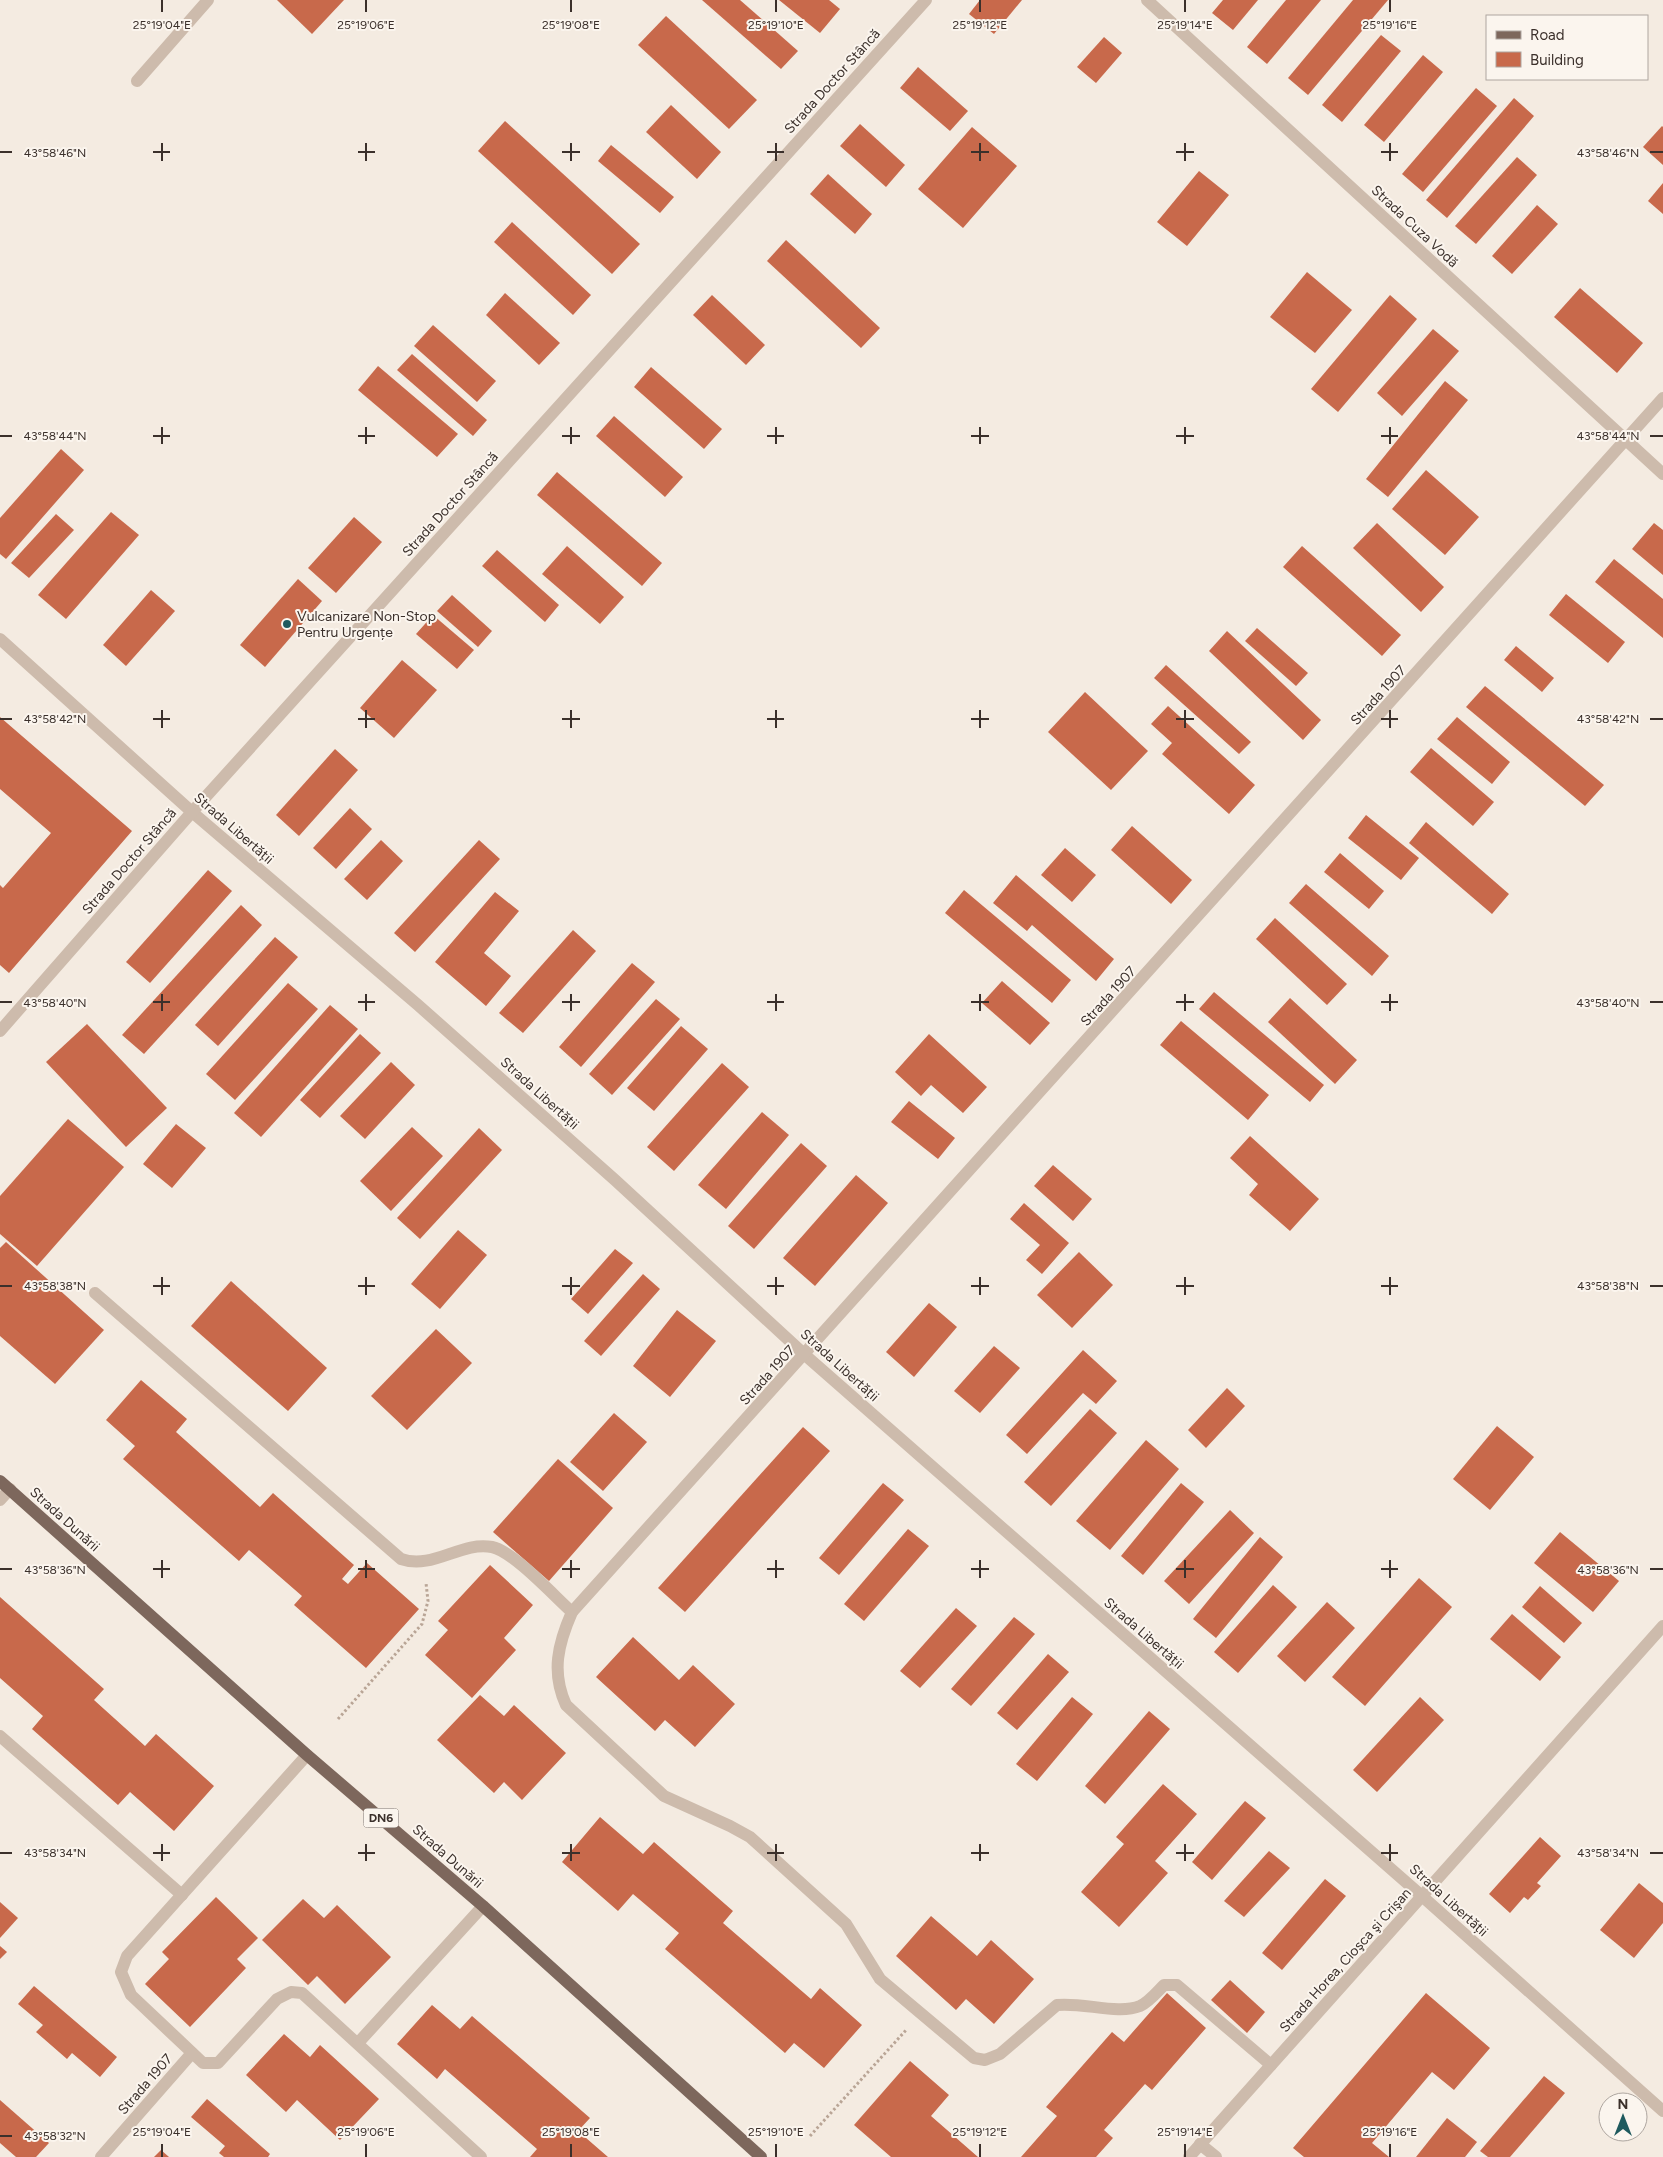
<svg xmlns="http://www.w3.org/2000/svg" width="1663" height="2157" font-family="Figtree,sans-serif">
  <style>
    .building { fill: #c8694b }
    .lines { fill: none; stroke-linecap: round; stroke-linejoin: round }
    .path { stroke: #b9a596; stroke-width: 3; stroke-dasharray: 2.5 2.5; stroke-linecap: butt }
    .lane { stroke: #cdbbac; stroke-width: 12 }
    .street { stroke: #cdbbac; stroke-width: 12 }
    .primary { stroke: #7d675c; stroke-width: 12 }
    .ticks { fill: none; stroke: #3b302b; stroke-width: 2 }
    .poi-dot { fill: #1f5a5e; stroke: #fbf5ee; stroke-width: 2 }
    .labels { text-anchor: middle; stroke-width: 4; stroke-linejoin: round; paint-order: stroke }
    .shield { fill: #fbf5ee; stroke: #756b66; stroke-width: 1 }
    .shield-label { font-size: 12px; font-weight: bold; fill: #3b302b }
    .street-label { font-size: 14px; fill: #3b302b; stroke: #fbf5ee }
    .poi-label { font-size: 14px; fill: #3b302b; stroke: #fbf5ee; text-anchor: start }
    .ticks-label { font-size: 12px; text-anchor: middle; fill: #3b302b; stroke: #fbf5ee; stroke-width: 4; stroke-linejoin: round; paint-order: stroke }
  </style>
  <rect width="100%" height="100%" fill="#f4ebe1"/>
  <g class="building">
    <path d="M277 0H344L312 34Z"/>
    <path d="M702 0H740L798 51 781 69Z"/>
    <path d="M779 0H829L840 9 820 33Z"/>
    <path d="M980 0H1022L994 34 969 14Z"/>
    <path d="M1223 0H1258L1233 30 1212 13Z"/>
    <path d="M1286 0H1321L1267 64 1247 47Z"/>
    <path d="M1353 0H1388L1308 95 1288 78Z"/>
    <path d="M666 16 757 100 729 129 638 45Z"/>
    <path d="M1381 35 1401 51 1342 122 1322 105Z"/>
    <path d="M1104 37 1122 53 1096 83 1077 67Z"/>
    <path d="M1423 55 1443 72 1384 142 1364 125Z"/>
    <path d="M918 67 968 111 950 131 900 88Z"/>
    <path d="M1476 88 1497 106 1423 192 1402 174Z"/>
    <path d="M1514 98 1534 116 1447 218 1426 200Z"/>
    <path d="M671 105 721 152 697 179 646 132Z"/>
    <path d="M505 121 640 244 612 274 478 151Z"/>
    <path d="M860 124 905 165 886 187 840 146Z"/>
    <path d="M1662 126 1663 127V165L1643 147Z"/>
    <path d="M972 127 1017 166 963 228 918 189Z"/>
    <path d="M611 145 674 197 660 213 598 161Z"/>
    <path d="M1517 157 1537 175 1476 244 1455 226Z"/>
    <path d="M1199 171 1229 195 1187 246 1157 222Z"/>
    <path d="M828 174 872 214 855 234 810 194Z"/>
    <path d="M1663 183V214L1648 201Z"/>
    <path d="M1537 205 1558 224 1512 274 1492 256Z"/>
    <path d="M512 222 591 295 573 315 494 242Z"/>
    <path d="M786 240 880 328 861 348 767 261Z"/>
    <path d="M1307 272 1352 310 1315 353 1270 317Z"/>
    <path d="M1580 288 1643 343 1617 373 1554 317Z"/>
    <path d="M505 293 560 343 539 365 486 315Z"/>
    <path d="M712 295 765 345 746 365 693 315Z"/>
    <path d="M1390 295 1417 319 1338 412 1311 389Z"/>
    <path d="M433 325 496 381 477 402 414 346Z"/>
    <path d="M1433 329 1459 351 1402 416 1377 393Z"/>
    <path d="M412 354 487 420 473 436 397 370Z"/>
    <path d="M378 366 458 434 437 457 358 390Z"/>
    <path d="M651 367 722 429 704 449 634 387Z"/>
    <path d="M1445 381 1468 400 1388 497 1366 479Z"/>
    <path d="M614 416 683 477 665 497 596 436Z"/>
    <path d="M61 449 84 470 6 559 0 554V518Z"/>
    <path d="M1426 470 1479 517 1445 555 1392 509Z"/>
    <path d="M557 472 662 563 642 586 537 495Z"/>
    <path d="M111 512 139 535 66 619 38 595Z"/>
    <path d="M56 514 74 530 29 578 11 563Z"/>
    <path d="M354 517 382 542 336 593 308 568Z"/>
    <path d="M1377 523 1444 587 1421 612 1353 548Z"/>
    <path d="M1654 523 1663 530V575L1632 549Z"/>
    <path d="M567 546 624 597 600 624 542 574Z"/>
    <path d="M1302 546 1401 635 1382 656 1283 567Z"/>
    <path d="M497 550 559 605 545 622 482 566Z"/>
    <path d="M1614 559 1663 599V638L1595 582Z"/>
    <path d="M298 579 322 601 265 667 240 645Z"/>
    <path d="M151 590 175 611 126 666 103 645Z"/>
    <path d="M1566 594 1625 642 1608 663 1549 615Z"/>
    <path d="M452 595 492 631 478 647 437 611Z"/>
    <path d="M433 615 474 650 457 669 416 634Z"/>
    <path d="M1257 628 1308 673 1296 686 1245 641Z"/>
    <path d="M1227 631 1321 720 1303 740 1209 651Z"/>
    <path d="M1516 646 1554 678 1542 692 1504 660Z"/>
    <path d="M402 660 437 690 394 738 360 708Z"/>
    <path d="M1166 665 1251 742 1239 754 1154 678Z"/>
    <path d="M1485 686 1604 785 1585 806 1466 707Z"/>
    <path d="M1085 692 1148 751 1111 790 1048 732Z"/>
    <path d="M1168 706 1255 785 1229 814 1162 754 1172 743 1151 724Z"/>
    <path d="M0 717 132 831 9 973 0 965V885L3 888 51 833 0 789Z"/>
    <path d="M1457 717 1510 762 1492 784 1437 739Z"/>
    <path d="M1431 748 1494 802 1473 826 1410 772Z"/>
    <path d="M335 749 358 770 299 836 276 815Z"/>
    <path d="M350 808 372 829 336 869 313 848Z"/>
    <path d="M1366 815 1419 858 1401 880 1348 838Z"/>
    <path d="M1426 822 1509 894 1492 914 1409 843Z"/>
    <path d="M1132 826 1192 880 1171 904 1111 850Z"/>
    <path d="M381 840 403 861 367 900 344 879Z"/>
    <path d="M479 840 500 859 415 952 394 933Z"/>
    <path d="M1065 848 1096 875 1072 902 1041 875Z"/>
    <path d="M1340 853 1384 891 1369 909 1324 872Z"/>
    <path d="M208 870 232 891 150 983 126 962Z"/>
    <path d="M1016 875 1114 959 1096 981 1032 925 1027 931 993 903Z"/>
    <path d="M1306 884 1389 956 1372 976 1289 903Z"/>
    <path d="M964 890 1071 980 1052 1003 945 913Z"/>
    <path d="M495 892 519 911 484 953 511 976 486 1006 435 962Z"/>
    <path d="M241 905 262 925 144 1054 122 1035Z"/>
    <path d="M1275 918 1347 984 1327 1005 1256 939Z"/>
    <path d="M573 930 596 951 523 1033 499 1013Z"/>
    <path d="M275 937 298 957 218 1046 195 1025Z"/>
    <path d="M632 963 655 982 581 1067 559 1047Z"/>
    <path d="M1002 981 1050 1023 1030 1045 982 1003Z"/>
    <path d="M288 983 318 1009 235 1100 206 1074Z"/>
    <path d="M1214 992 1324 1085 1310 1102 1199 1009Z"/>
    <path d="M1290 998 1357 1060 1335 1084 1268 1022Z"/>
    <path d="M656 999 680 1019 612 1095 589 1074Z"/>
    <path d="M330 1005 358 1029 261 1137 234 1113Z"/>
    <path d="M1181 1021 1269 1095 1248 1120 1160 1045Z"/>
    <path d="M87 1024 167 1108 126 1147 46 1062Z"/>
    <path d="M681 1026 708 1049 654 1111 627 1088Z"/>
    <path d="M360 1034 381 1053 320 1118 300 1100Z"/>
    <path d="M929 1034 987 1087 963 1113 931 1085 921 1096 895 1072Z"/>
    <path d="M391 1062 415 1085 365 1139 340 1116Z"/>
    <path d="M722 1063 749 1087 674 1171 647 1147Z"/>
    <path d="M909 1101 955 1138 938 1159 891 1122Z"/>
    <path d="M762 1112 789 1135 726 1209 698 1185Z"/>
    <path d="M68 1119 124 1167 37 1266 0 1234V1196Z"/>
    <path d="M176 1124 206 1148 172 1188 143 1164Z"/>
    <path d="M412 1127 443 1156 391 1211 360 1181Z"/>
    <path d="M479 1128 502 1150 420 1239 397 1218Z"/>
    <path d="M1250 1136 1319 1199 1290 1231 1249 1195 1258 1184 1230 1158Z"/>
    <path d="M801 1143 827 1166 754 1249 728 1226Z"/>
    <path d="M1053 1165 1092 1199 1073 1221 1034 1186Z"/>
    <path d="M856 1175 888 1203 815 1286 783 1258Z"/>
    <path d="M1024 1203 1069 1243 1042 1274 1026 1260 1040 1245 1010 1219Z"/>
    <path d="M458 1230 487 1255 440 1309 411 1284Z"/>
    <path d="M6 1242 104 1330 55 1384 0 1336V1248Z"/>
    <path d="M615 1249 633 1263 588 1314 571 1299Z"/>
    <path d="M1079 1252 1113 1285 1072 1328 1037 1295Z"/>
    <path d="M643 1274 660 1289 601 1356 584 1341Z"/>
    <path d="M231 1281 327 1368 288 1411 191 1326Z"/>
    <path d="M929 1303 957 1327 914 1377 886 1352Z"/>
    <path d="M677 1310 716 1341 670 1397 633 1366Z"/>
    <path d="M436 1329 472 1363 407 1430 371 1396Z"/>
    <path d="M994 1346 1020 1368 980 1413 954 1391Z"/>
    <path d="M1083 1350 1117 1381 1096 1404 1083 1393 1027 1454 1006 1435Z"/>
    <path d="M141 1380 187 1419 176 1432 260 1507 273 1493 354 1565 342 1579 348 1584 367 1563 419 1609 366 1668 294 1605 302 1596 249 1550 239 1561 123 1459 135 1446 106 1420Z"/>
    <path d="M1227 1388 1245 1406 1206 1448 1188 1430Z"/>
    <path d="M1090 1409 1117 1433 1051 1506 1024 1482Z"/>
    <path d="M614 1413 647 1442 603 1491 570 1462Z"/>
    <path d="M1497 1426 1534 1457 1490 1510 1453 1479Z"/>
    <path d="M803 1427 830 1451 685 1612 658 1588Z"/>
    <path d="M1146 1440 1179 1469 1110 1550 1076 1521Z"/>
    <path d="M558 1459 613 1508 549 1581 493 1532Z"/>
    <path d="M883 1483 904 1500 839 1575 819 1558Z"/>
    <path d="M1181 1483 1204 1502 1143 1575 1121 1556Z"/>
    <path d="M1230 1510 1254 1533 1189 1604 1164 1581Z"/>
    <path d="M908 1529 929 1546 864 1621 844 1604Z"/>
    <path d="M1560 1532 1619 1581 1593 1612 1534 1563Z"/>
    <path d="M1260 1537 1283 1557 1216 1638 1193 1619Z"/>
    <path d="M490 1565 533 1605 504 1638 516 1650 472 1698 425 1655 448 1630 438 1621Z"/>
    <path d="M1419 1578 1452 1607 1365 1706 1332 1677Z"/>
    <path d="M1273 1585 1297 1607 1238 1673 1214 1652Z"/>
    <path d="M1540 1586 1582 1623 1564 1643 1522 1607Z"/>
    <path d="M0 1597 104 1689 94 1700 145 1746 156 1734 214 1786 174 1831 130 1792 118 1805 32 1729 43 1716 0 1678Z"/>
    <path d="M1327 1602 1355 1628 1305 1682 1277 1656Z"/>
    <path d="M956 1608 977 1626 920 1688 900 1671Z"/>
    <path d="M1512 1614 1561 1657 1540 1681 1490 1639Z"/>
    <path d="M1014 1617 1035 1634 971 1706 951 1689Z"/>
    <path d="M633 1637 679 1680 693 1665 735 1704 695 1747 665 1720 655 1731 596 1677Z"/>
    <path d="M1048 1654 1069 1672 1017 1730 997 1713Z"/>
    <path d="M480 1695 504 1716 514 1705 566 1753 522 1800 504 1782 494 1793 437 1740Z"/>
    <path d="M1072 1697 1093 1714 1037 1781 1016 1764Z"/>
    <path d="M1420 1697 1444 1720 1377 1792 1353 1770Z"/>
    <path d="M1149 1711 1170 1729 1105 1804 1085 1786Z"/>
    <path d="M1163 1784 1197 1814 1155 1861 1168 1873 1119 1927 1081 1892 1124 1844 1116 1837Z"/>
    <path d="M1245 1801 1266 1818 1212 1880 1192 1862Z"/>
    <path d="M600 1817 643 1854 654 1842 733 1911 723 1923 811 1999 820 1988 862 2025 824 2068 794 2043 785 2053 665 1949 679 1933 633 1894 618 1911 562 1862Z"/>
    <path d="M1540 1837 1561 1856 1537 1883 1541 1886 1528 1900 1524 1897 1510 1913 1489 1894Z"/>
    <path d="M1269 1851 1290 1868 1244 1917 1224 1901Z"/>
    <path d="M1325 1879 1346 1896 1282 1970 1262 1953Z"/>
    <path d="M1639 1883 1663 1903V1923L1634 1958 1600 1930Z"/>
    <path d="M216 1897 258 1938 237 1959 246 1968 190 2027 145 1984 169 1959 162 1952Z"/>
    <path d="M303 1899 324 1918 337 1905 391 1957 345 2004 317 1976 308 1985 262 1940Z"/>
    <path d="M0 1902 18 1918 0 1938Z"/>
    <path d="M931 1916 977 1956 991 1940 1034 1979 994 2024 966 1999 956 2010 896 1956Z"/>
    <path d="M0 1946 7 1952 0 1959Z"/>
    <path d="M1230 1980 1265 2012 1247 2033 1211 2000Z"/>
    <path d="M34 1986 117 2057 100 2077 72 2053 67 2059 36 2032 43 2025 18 2004Z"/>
    <path d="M1167 1993 1206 2028 1152 2090 1145 2084 1104 2130 1113 2138 1096 2157H1021L1057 2116 1046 2107 1112 2032 1124 2042Z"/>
    <path d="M1426 1993 1490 2048 1454 2090 1432 2072 1372 2143 1389 2157H1304L1293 2148Z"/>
    <path d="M432 2005 460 2029 472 2016 590 2118 578 2131 608 2157H530L537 2149 445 2069 437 2079 397 2044Z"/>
    <path d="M284 2034 310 2057 320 2045 379 2099 340 2140 297 2100 286 2112 246 2075Z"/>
    <path d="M910 2061 949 2095 931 2116 978 2157H891L854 2125Z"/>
    <path d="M1544 2076 1565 2093 1510 2157H1488L1480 2151Z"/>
    <path d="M207 2099 270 2154 268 2157H224L219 2153 225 2146 191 2117Z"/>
    <path d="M0 2100 49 2143 36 2157H16L0 2143Z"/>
    <path d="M1447 2118 1477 2142 1465 2157H1416Z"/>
    <path d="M161 2150 169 2157H154Z"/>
  </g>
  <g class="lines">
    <g class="path">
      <path d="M338 1719 422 1624 428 1601 426 1583"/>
      <path d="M810 2136 907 2029"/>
    </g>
    <g class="lane">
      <path d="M95 1293 401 1559C433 1570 461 1541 492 1547 513 1551 555 1597 572 1612 558 1644 551 1672 566 1705L664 1796 730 1826 750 1837 846 1924 880 1979 974 2058 985 2060 1000 2054 1057 2005C1083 2002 1118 2015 1140 2006 1149 2002 1157 1992 1164 1985H1177L1271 2065"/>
      <path d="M0 1500 10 1489"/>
      <path d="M0 1736 182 1895"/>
      <path d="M307 1755 127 1956 121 1972 131 1995 203 2063H218L277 1999 291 1992 302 1993 481 2157"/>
      <path d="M358 2043 483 1906"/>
      <path d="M1200 2144 1216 2157"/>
    </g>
    <g class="street">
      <path d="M1147 0 1663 474"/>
      <path d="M137 81 208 0"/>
      <path d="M0 639 192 812 418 1005 615 1180 805 1355 1423 1897 1663 2111"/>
      <path d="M0 1031 192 812 926 0"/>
      <path d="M572 1612 1663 398"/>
      <path d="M101 2157 192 2053"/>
      <path d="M1189 2157 1663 1626"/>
    </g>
    <path class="primary" d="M0 1481 307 1755 483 1906 761 2157"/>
  </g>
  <path class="ticks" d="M162 0V12M366 0V12M571 0V12M776 0V12M980 0V12M1185 0V12M1390 0V12M162 143V161M366 143V161M571 143V161M776 143V161M980 143V161M1185 143V161M1390 143V161M0 152H12M153 152H170M358 152H375M562 152H580M767 152H784M971 152H989M1176 152H1194M1381 152H1398M1650 152H1663M162 427V444M366 427V444M571 427V444M776 427V444M980 427V444M1185 427V444M1390 427V444M0 436H12M153 436H170M358 436H375M562 436H580M767 436H784M971 436H989M1176 436H1194M1381 436H1398M1650 436H1663M162 710V728M366 710V728M571 710V728M776 710V728M980 710V728M1185 710V728M1390 710V728M0 719H12M153 719H170M358 719H375M562 719H580M767 719H784M971 719H989M1176 719H1194M1381 719H1398M1650 719H1663M162 994V1011M366 994V1011M571 994V1011M776 994V1011M980 994V1011M1185 994V1011M1390 994V1011M0 1002H12M153 1002H170M358 1002H375M562 1002H580M767 1002H784M971 1002H989M1176 1002H1194M1381 1002H1398M1650 1002H1663M162 1277V1295M366 1277V1295M571 1277V1295M776 1277V1295M980 1277V1295M1185 1277V1295M1390 1277V1295M0 1286H12M153 1286H170M358 1286H375M562 1286H580M767 1286H784M971 1286H989M1176 1286H1194M1381 1286H1398M1650 1286H1663M162 1560V1578M366 1560V1578M571 1560V1578M776 1560V1578M980 1560V1578M1185 1560V1578M1390 1560V1578M0 1569H12M153 1569H170M358 1569H375M562 1569H580M767 1569H784M971 1569H989M1176 1569H1194M1381 1569H1398M1650 1569H1663M162 1844V1861M366 1844V1861M571 1844V1861M776 1844V1861M980 1844V1861M1185 1844V1861M1390 1844V1861M0 1853H12M153 1853H170M358 1853H375M562 1853H580M767 1853H784M971 1853H989M1176 1853H1194M1381 1853H1398M1650 1853H1663M0 2136H12M162 2144V2157M366 2144V2157M571 2144V2157M776 2144V2157M980 2144V2157M1185 2144V2157M1390 2144V2157"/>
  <circle class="poi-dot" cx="287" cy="624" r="5"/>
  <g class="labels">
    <rect class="shield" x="363.5" y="1808.5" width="35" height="19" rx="4"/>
    <g class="shield-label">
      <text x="381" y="1822">DN6</text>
    </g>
    <g class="street-label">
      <text transform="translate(832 81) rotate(-48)" y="5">Strada Doctor Stâncă</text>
      <text transform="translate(1415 226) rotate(43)" y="5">Strada Cuza Vodă</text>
      <text transform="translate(450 504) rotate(-48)" y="5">Strada Doctor Stâncă</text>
      <text transform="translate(1378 695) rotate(-48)" y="5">Strada 1907</text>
      <text transform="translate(234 828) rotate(41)" y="5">Strada Libertății</text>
      <text transform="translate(129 861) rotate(-49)" y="5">Strada Doctor Stâncă</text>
      <text transform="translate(1108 996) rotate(-48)" y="5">Strada 1907</text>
      <text transform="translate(540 1093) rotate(42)" y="5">Strada Libertății</text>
      <text transform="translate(840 1365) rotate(42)" y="5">Strada Libertății</text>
      <text transform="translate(767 1375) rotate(-48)" y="5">Strada 1907</text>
      <text transform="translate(65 1519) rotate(42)" y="5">Strada Dunării</text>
      <text transform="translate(1144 1633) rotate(41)" y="5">Strada Libertății</text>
      <text transform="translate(448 1856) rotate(41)" y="5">Strada Dunării</text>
      <text transform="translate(1449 1900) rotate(42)" y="5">Strada Libertății</text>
      <text transform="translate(1345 1960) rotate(-48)" y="5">Strada Horea, Cloşca şi Crişan</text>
      <text transform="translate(145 2084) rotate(-49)" y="5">Strada 1907</text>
    </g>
    <g class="poi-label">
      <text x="297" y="621">Vulcanizare Non-Stop<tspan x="297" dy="16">Pentru Urgențe</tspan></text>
    </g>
  </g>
  <g class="ticks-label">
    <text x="162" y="29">25°19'04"E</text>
    <text x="366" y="29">25°19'06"E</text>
    <text x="571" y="29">25°19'08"E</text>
    <text x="776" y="29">25°19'10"E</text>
    <text x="980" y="29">25°19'12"E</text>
    <text x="1185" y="29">25°19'14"E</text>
    <text x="1390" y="29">25°19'16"E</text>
    <text x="55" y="157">43°58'46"N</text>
    <text x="1608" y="157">43°58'46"N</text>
    <text x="55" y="440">43°58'44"N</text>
    <text x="1608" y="440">43°58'44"N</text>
    <text x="55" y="723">43°58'42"N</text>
    <text x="1608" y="723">43°58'42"N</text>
    <text x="55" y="1007">43°58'40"N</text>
    <text x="1608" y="1007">43°58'40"N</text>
    <text x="55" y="1290">43°58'38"N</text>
    <text x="1608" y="1290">43°58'38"N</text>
    <text x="55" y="1574">43°58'36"N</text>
    <text x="1608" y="1574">43°58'36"N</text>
    <text x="55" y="1857">43°58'34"N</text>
    <text x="1608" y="1857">43°58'34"N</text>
    <text x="162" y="2136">25°19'04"E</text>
    <text x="366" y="2136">25°19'06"E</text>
    <text x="571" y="2136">25°19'08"E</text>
    <text x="776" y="2136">25°19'10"E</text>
    <text x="980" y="2136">25°19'12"E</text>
    <text x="1185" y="2136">25°19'14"E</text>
    <text x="1390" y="2136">25°19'16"E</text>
    <text x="55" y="2140">43°58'32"N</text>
  </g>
  <rect x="1486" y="15" width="162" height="65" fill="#fbf5ee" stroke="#aea6a0"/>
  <rect x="1496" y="31" width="25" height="8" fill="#7d675c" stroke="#aea6a0"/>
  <text x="1530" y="40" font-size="15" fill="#3b302b">Road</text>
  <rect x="1496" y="52" width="25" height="15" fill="#c8694b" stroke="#aea6a0"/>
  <text x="1530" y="65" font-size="15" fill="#3b302b">Building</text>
  <g transform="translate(1623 2117)"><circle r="24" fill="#fbf5ee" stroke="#aea6a0"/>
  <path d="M0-4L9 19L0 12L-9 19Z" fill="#1f5a5e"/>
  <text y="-8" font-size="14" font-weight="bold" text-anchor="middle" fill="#3b302b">N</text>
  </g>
</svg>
